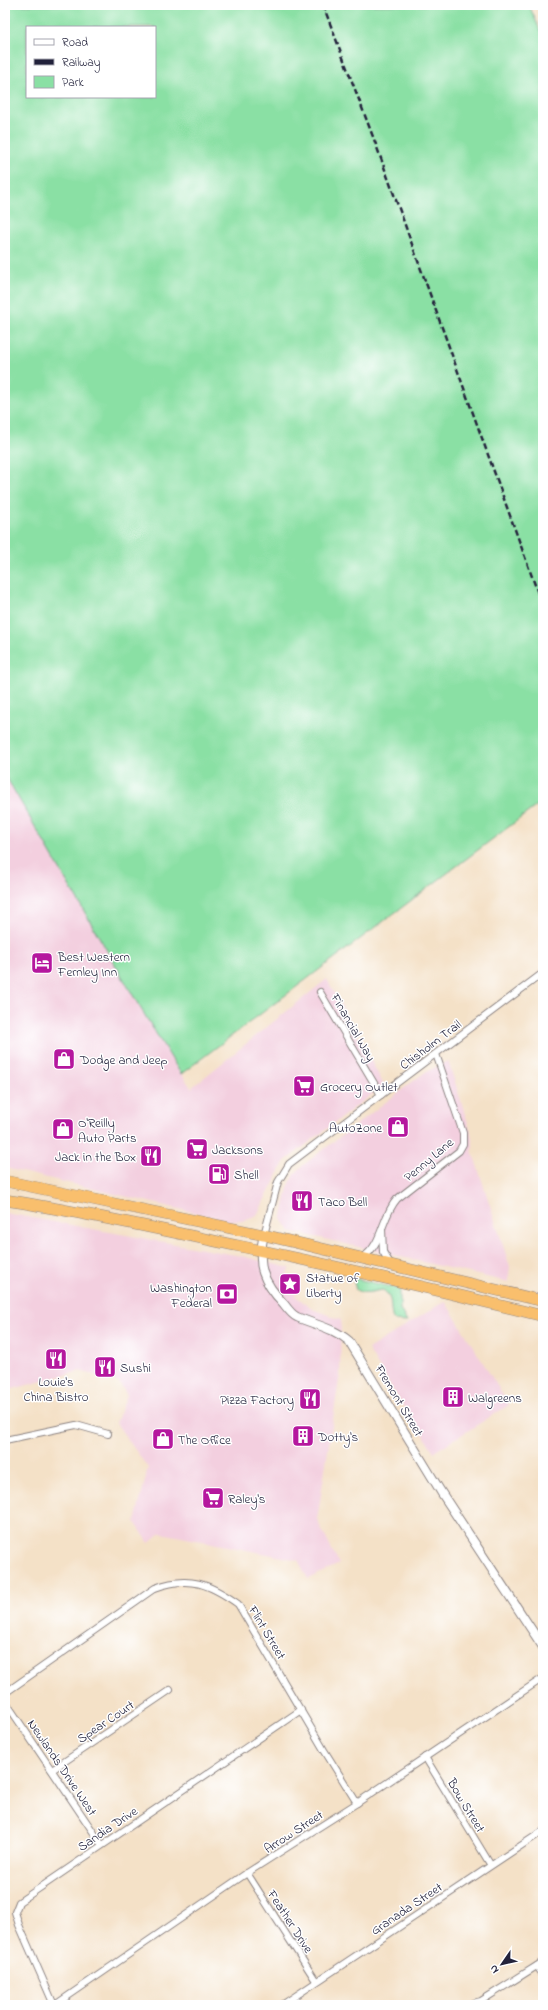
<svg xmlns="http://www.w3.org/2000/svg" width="548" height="2010" font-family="'Indie Flower',sans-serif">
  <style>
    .built { fill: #f3cfdf }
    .green { fill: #8ae0a4; stroke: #568170; fill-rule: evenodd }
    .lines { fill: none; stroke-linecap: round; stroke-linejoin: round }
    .minor-casing { stroke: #8b8281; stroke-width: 8 }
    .tertiary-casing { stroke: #8b8281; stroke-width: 10 }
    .trunk-casing { stroke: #8b8281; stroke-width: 12 }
    .minor { stroke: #fff; stroke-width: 6 }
    .tertiary { stroke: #fff; stroke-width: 8 }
    .trunk { stroke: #f9bf6d; stroke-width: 11 }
    .rail { stroke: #22223b; stroke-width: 2.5; stroke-dasharray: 6 3; stroke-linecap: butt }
    .labels { text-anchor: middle; stroke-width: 3; stroke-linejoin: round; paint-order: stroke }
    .poi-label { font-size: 13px; fill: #22223b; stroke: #fff; text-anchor: start }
    .street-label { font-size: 13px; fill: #22223b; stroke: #fff }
  </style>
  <rect width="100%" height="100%" fill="#fff"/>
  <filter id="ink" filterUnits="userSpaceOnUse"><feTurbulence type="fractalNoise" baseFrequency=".025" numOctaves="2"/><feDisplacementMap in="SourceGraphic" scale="8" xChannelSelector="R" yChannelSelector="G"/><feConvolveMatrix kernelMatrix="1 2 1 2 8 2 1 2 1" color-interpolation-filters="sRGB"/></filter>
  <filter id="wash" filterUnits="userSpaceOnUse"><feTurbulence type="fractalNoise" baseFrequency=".012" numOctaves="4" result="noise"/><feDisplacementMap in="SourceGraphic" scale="16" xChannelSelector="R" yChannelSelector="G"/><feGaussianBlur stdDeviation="0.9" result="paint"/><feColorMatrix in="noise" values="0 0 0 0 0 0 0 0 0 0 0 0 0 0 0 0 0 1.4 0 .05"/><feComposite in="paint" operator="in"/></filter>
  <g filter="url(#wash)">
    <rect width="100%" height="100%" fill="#f4e1c7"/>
    <g class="built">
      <path d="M5 775 138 1004 191 1088 327 979 384 1085 285 1161 257 1215 242 1221H230L5 1168Z"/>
      <path d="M448 1061 470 1129 473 1145 472 1150 510 1267 508 1282 290 1231 282 1219V1216L288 1188 293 1176 302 1166 424 1073Z"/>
      <path d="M5 1213 241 1256 290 1268 285 1278 297 1297 312 1309 341 1320 340 1374 317 1520 339 1564 308 1579 298 1560 161 1533 149 1543 135 1522 148 1468 116 1423 127 1395 119 1382 80 1371 5 1391Z"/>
      <path d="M445 1301 509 1405 434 1452 422 1433 419 1432 368 1349Z"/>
    </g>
    <g class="green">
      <path d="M5 5H529L543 37V801L181 1074 138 1004 5 775ZM27 27H155V97H27Z"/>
      <path d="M353 1278 400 1289V1309L407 1322 394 1321C388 1310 395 1298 383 1290 372 1291 366 1295 356 1290Z"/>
    </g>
  </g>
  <g filter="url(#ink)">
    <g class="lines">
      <g class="minor-casing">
        <g id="minor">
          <path d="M320 992 381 1095"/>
          <path d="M382 1229 383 1252 390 1263"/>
          <path d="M264 1235 278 1182 289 1164 543 973"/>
          <path d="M362 1258C383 1245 381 1217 397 1199L459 1151 463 1144V1133L436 1054"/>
          <path d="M5 1440 76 1425 108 1434"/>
          <path d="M5 1693 155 1588C189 1575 210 1584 238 1604L324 1750 357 1803"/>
          <path d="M5 1701 102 1845"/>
          <path d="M425 1757 490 1864"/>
          <path d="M52 1770 170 1690"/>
          <path d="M247 1873 316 1981"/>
          <path d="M537 1966 543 1975"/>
          <path d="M54 2005 19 1925 15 1912 19 1902 301 1710"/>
          <path d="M55 2005 247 1873 357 1803 543 1678"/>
          <path d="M282 2005 543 1831"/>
          <path d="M466 2005 481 2001 543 1962"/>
        </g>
      </g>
      <g class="tertiary-casing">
        <path id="tertiary" d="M264 1235C256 1266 263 1282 284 1304 287 1308 292 1315 297 1317 315 1325 334 1328 349 1341L441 1492 543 1647"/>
      </g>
      <g class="trunk-casing">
        <g id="trunk">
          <path d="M5 1181 264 1235 543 1301"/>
          <path d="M5 1200C84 1212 162 1230 239 1246 341 1267 442 1291 543 1316"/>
        </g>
      </g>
      <use href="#minor" class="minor"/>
      <use href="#tertiary" class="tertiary"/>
      <use href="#trunk" class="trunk"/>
      <path class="rail" d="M323 5 375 142 543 607"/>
    </g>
  </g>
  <defs>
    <g id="hotel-square" transform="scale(1.15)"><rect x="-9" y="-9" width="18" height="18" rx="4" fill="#b5179e" stroke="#fff"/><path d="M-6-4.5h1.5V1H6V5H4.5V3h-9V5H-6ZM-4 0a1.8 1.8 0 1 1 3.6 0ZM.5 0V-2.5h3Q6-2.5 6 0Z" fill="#fff"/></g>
    <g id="shop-square" transform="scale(1.15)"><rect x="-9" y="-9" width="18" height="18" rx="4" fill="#b5179e" stroke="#fff"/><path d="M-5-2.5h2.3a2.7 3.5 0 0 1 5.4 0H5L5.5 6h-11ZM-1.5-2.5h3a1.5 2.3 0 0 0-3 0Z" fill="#fff"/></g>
    <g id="supermarket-square" transform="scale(1.15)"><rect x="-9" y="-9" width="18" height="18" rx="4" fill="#b5179e" stroke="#fff"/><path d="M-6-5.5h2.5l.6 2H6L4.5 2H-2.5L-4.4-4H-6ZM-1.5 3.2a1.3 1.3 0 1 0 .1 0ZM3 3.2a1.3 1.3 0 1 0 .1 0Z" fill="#fff"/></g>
    <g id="restaurant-square" transform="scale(1.15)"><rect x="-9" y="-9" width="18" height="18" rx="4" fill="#b5179e" stroke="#fff"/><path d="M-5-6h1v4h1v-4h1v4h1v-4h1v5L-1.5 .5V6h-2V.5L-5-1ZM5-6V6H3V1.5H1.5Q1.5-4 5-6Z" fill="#fff"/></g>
    <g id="fuel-square" transform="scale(1.15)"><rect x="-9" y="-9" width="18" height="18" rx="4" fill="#b5179e" stroke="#fff"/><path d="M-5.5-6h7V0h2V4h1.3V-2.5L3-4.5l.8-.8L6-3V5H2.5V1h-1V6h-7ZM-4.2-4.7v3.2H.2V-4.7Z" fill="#fff"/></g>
    <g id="sight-square" transform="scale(1.15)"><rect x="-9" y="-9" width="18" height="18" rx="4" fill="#b5179e" stroke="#fff"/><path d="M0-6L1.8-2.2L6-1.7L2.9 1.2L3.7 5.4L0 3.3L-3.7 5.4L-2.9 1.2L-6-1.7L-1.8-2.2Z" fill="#fff"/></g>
    <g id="bank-square" transform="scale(1.15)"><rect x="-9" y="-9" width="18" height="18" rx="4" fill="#b5179e" stroke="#fff"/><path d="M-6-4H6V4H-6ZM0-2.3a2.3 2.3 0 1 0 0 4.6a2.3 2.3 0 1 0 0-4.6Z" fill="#fff"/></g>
    <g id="building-square" transform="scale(1.15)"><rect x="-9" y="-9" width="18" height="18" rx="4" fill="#b5179e" stroke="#fff"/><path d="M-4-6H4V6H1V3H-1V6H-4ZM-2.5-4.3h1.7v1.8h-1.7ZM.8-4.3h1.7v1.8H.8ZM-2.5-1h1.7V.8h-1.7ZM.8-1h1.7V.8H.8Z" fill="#fff"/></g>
  </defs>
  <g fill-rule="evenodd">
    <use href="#hotel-square" x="42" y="963"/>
    <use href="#shop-square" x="64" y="1059"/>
    <use href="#supermarket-square" x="304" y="1086"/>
    <use href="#shop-square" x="398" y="1127"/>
    <use href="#shop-square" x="63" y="1129"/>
    <use href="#supermarket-square" x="197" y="1149"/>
    <use href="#restaurant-square" x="151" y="1156"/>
    <use href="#fuel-square" x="219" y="1174"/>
    <use href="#restaurant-square" x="302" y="1201"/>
    <use href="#sight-square" x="290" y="1284"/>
    <use href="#bank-square" x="227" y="1294"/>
    <use href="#restaurant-square" x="56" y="1359"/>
    <use href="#restaurant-square" x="105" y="1367"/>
    <use href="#building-square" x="453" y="1397"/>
    <use href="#restaurant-square" x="310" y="1399"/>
    <use href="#building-square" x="303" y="1436"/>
    <use href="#shop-square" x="163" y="1439"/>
    <use href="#supermarket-square" x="213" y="1498"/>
  </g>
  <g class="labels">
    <g class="poi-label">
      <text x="58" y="961">Best Western<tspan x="58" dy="15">Fernley Inn</tspan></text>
      <text x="80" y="1064">Dodge and Jeep</text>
      <text x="320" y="1091">Grocery Outlet</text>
      <text x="78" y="1127">O'Reilly<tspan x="78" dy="15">Auto Parts</tspan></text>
      <text x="382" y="1132" text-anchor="end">AutoZone</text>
      <text x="212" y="1154">Jacksons</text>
      <text x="136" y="1161" text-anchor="end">Jack in the Box</text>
      <text x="234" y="1179">Shell</text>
      <text x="318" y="1206">Taco Bell</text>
      <text x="306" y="1282">Statue of<tspan x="306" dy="15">Liberty</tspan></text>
      <text x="212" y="1292" text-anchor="end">Washington<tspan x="212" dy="15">Federal</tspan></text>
      <text x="120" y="1372">Sushi</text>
      <text x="56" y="1386" text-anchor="middle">Louie's<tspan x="56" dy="15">China Bistro</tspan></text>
      <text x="468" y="1402">Walgreens</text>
      <text x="294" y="1404" text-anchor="end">Pizza Factory</text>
      <text x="318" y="1441">Dotty's</text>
      <text x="178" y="1444">The Office</text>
      <text x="228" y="1503">Raley's</text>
    </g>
    <g class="street-label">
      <text transform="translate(354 1027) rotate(60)" y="5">Financial Way</text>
      <text transform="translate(430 1044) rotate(-37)" y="5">Chisholm Trail</text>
      <text transform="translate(428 1159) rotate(-40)" y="5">Penny Lane</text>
      <text transform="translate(400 1400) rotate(59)" y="5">Fremont Street</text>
      <text transform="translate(268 1632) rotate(59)" y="5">Flint Street</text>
      <text transform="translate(105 1721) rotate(-34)" y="5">Spear Court</text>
      <text transform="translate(63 1767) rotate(56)" y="5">Newlands Drive West</text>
      <text transform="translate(467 1805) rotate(59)" y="5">Bow Street</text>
      <text transform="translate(107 1828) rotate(-34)" y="5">Sandia Drive</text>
      <text transform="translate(293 1831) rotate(-33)" y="5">Arrow Street</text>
      <text transform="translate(406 1908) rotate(-34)" y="5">Granada Street</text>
      <text transform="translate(291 1921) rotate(57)" y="5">Feather Drive</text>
    </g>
  </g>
  <rect width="548" height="2010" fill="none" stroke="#fff" stroke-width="20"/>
  <rect x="26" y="26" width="130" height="72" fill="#ffffff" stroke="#a7a7b1"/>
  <rect x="34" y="39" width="20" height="6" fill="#ffffff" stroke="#a7a7b1"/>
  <text x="62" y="46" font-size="12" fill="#22223b">Road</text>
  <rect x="34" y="59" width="20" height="6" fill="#22223b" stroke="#a7a7b1"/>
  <text x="62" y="66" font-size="12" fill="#22223b">Railway</text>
  <rect x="34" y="76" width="20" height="12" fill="#8ae0a4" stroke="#a7a7b1"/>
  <text x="62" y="86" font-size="12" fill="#22223b">Park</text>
  <g transform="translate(502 1964) rotate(236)" stroke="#ffffff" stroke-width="3" paint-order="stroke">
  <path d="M0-3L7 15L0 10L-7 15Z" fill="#22223b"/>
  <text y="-6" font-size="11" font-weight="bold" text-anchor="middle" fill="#22223b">N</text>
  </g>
</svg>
